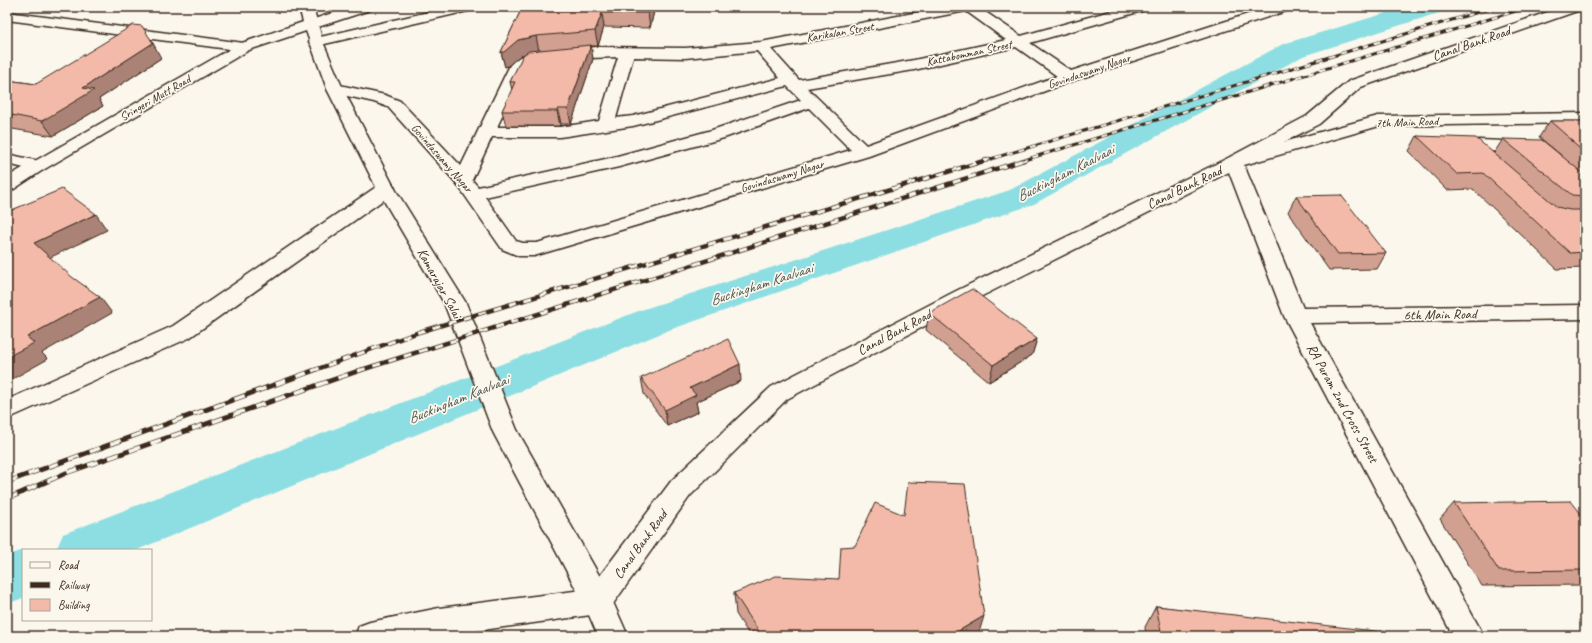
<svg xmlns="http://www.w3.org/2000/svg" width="1592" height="643" font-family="Caveat,sans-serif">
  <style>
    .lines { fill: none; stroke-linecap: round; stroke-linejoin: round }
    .canal { fill: #8ddee3; fill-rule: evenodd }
    .street-casing { stroke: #3b2a1e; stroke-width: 3 }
    .secondary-casing { stroke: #3b2a1e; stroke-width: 3 }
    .street { fill: #fbf7ec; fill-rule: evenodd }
    .secondary { fill: #fbf7ec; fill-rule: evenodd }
    .rail-far2-casing { stroke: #3b2a1e; stroke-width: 3 }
    .rail-far1-casing { stroke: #3b2a1e; stroke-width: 4.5 }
    .rail-casing { stroke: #3b2a1e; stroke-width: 5 }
    .rail-far2 { stroke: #fbf7ec; stroke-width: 2; stroke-dasharray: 6; stroke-linecap: butt }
    .rail-far1 { stroke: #fbf7ec; stroke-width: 3; stroke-dasharray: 8; stroke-linecap: butt }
    .rail { stroke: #fbf7ec; stroke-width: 3.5; stroke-dasharray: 11; stroke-linecap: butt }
    .wall { fill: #d1a091; stroke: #3b2a1e }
    .shaded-wall { fill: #aa8276; stroke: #3b2a1e }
    .building { fill: #f3baa9; stroke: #3b2a1e }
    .labels { text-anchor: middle; stroke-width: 3.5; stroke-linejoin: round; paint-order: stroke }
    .far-street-label { font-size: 12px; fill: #3b2a1e; stroke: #fbf7ec }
    .street-label { font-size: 14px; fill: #3b2a1e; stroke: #fbf7ec }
    .water-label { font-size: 15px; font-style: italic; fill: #50574f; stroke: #fbf7ec }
  </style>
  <rect width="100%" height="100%" fill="#fbf7ec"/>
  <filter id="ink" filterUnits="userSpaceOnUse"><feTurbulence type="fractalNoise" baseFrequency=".025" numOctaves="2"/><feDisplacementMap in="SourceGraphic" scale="8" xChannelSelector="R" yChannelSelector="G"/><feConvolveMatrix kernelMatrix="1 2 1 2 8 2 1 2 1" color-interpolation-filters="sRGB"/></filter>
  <g filter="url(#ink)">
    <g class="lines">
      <g class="canal">
        <path d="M1406 7H1446L1442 12 1303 56 1034 204 669 330 137 550H56L63 534 641 310 1010 190 1283 44Z"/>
        <path d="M23 550V598L7 604V556Z"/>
      </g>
      <g class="street-casing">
        <g id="street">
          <path d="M351 7H372L370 10 315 28 310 29 305 28 303 25 305 22Z"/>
          <path d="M450 7H475L473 10 468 11 316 46 311 45 309 42 311 39 316 38Z"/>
          <path d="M945 7H978L1021 36 1125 7H1147L1145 10 1030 43 1071 71 1270 7H1291L1289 10 1075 80 869 156 534 256H519L502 249 457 184 388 107 374 102 329 92 327 89 329 86 335 84 385 95 400 101 461 166 510 65C515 58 524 54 532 56L535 59 525 68 497 127H560L599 121 618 57 563 59 558 57 555 54 558 51 597 47 685 48 761 42ZM966 11 1006 40 914 60 799 80 771 49ZM1016 47 1057 76 866 145 807 88 914 70ZM757 51 780 78 633 116 616 118 633 57 685 58ZM787 86 801 100 712 130 610 158 478 187 472 180 492 137H560L633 126ZM809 108 851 150 537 243H523L516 241 485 197 619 167 724 138Z"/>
          <path d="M1562 7H1582L1580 10 1361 87 1319 124 1284 142 1378 116 1585 113V123L1379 126 1244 165 1303 308 1585 305V319L1310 323 1484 636H1453L1284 316 1229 172 970 302 787 399 690 496 608 611 598 614 439 636H355L359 626 370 622 439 608 590 589 672 480 771 387 954 292 1228 158 1307 116 1349 81Z"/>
          <path d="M7 12 244 43 249 44 251 47 249 50 244 51 7 20Z"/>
          <path d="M1479 140 1528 142 1534 143 1537 147 1534 151 1528 152 1486 151 1494 160 1491 164C1479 167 1471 158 1464 148L1467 144Z"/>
          <path d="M7 154 43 162 46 166 43 170 37 171 7 164Z"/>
          <path d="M386 183 393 185 395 189 393 193 189 338 7 419V400L173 326 379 185Z"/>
        </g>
      </g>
      <g class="secondary-casing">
        <path id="secondary" d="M299 7H313L323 42 343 89 395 189 466 303 517 430 608 591 628 636H598L586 608 493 432 444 303 377 189 327 89 306 31 249 50 43 170 14 189 7 191V177L239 44 303 22Z"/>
      </g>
      <use href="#street" class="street"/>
      <use href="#secondary" class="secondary"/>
      <g class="rail-far2-casing">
        <g id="rail-far2">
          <path d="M984 161 1495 7"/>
          <path d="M1021 161 1529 7"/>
        </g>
      </g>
      <g class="rail-far1-casing">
        <g id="rail-far1">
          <path d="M312 371 419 332 987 160"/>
          <path d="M358 371 1024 160"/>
        </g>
      </g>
      <g class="rail-casing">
        <g id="rail">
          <path d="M7 482 315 370"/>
          <path d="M7 499 66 473 361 370"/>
        </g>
      </g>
      <use href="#rail-far2" class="rail-far2"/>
      <use href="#rail-far1" class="rail-far1"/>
      <use href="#rail" class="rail"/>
    </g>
    <g class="wall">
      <path d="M655 7 650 28 604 27 598 46H591L593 59 571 124H561L560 126H506L502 111 512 90 510 82 524 54 521 55 508 66 505 67 501 52 521 10H603Z"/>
      <path d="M161 58 99 99 103 106 53 136 7 128V80L36 84Z"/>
      <path d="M1550 121H1585V268L1557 269 1473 189 1447 190 1409 151 1417 136 1494 153 1503 139 1561 155 1539 137Z"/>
      <path d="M1296 196 1386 253 1377 269 1329 270 1288 212Z"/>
      <path d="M929 313 1037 339 1032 355 989 382 926 330Z"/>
      <path d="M641 378 741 381 696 402 698 412 667 426 644 394Z"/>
      <path d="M1454 503 1585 519V585L1482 586 1440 519Z"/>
      <path d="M839 579 978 636H750L736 614 734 593Z"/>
      <path d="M1156 606 1393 636H1146L1145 627Z"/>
    </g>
    <g class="shaded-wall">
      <path d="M650 7H655L650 28 648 13Z"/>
      <path d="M602 13 604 27 598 46 595 31Z"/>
      <path d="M536 36 539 51 521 55 508 66 505 67 501 52 518 40Z"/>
      <path d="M153 43 161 58 99 99 103 106 53 136 42 121 83 88Z"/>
      <path d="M591 45 593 59 571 124 568 109Z"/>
      <path d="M558 109 561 124 560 126 557 111Z"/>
      <path d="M96 214 107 230 47 259 34 243Z"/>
      <path d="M100 297 112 313 42 353 48 359 7 382V357L27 337Z"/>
      <path d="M1037 339 1032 355 989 382 993 365Z"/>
      <path d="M740 364 741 381 696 402 698 412 667 426 665 410 690 388Z"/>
      <path d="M984 616 978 636H950Z"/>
    </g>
    <g class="building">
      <path d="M605 7H650L648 13H602L595 31 536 36 518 40 504 52H501L521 10H603Z"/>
      <path d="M133 25 142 26 153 43 83 88 94 90 42 121 7 114V80L36 84Z"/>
      <path d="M591 45 568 109H558L557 111H502L515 82H510L523 55 529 51Z"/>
      <path d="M1550 121H1585V153L1571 141 1574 142Z"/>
      <path d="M1417 136 1476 138 1557 207 1570 210H1585V252L1570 253 1483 173 1457 174Z"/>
      <path d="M1503 139 1542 140 1585 175V196L1572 195Z"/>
      <path d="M62 189 96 214 34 243 72 277 100 297 27 337 34 343 7 357V212Z"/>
      <path d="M1341 195 1386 253 1338 254 1296 196Z"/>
      <path d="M972 289 1037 339 993 365 929 313Z"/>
      <path d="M728 339 740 364 690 388 696 395 665 410 641 378Z"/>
      <path d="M908 482 965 484 984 616 950 636H762L734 593 776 576 839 579 841 547 855 546 875 503 904 515Z"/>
      <path d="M1571 501 1585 519V570L1499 571 1454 503Z"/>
      <path d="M1156 606 1392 633 1393 636H1162Z"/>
    </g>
  </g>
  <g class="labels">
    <g class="far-street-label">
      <text transform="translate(840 32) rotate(-10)" y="4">Karikalan Street</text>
      <text transform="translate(969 53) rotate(-12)" y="4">Kattabomman Street</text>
      <text transform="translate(1089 71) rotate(-19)" y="4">Govindaswamy Nagar</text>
      <text transform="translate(155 98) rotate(-30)" y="4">Sringeri Mutt Road</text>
      <text transform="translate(1407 122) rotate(-2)" y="4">7th Main Road</text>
      <text transform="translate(442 158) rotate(49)" y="4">Govindaswamy Nagar</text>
      <text transform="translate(782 176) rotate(-17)" y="4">Govindaswamy Nagar</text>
    </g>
    <g class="street-label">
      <text transform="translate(1471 43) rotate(-19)" y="5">Canal Bank Road</text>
      <text transform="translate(1184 187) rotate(-26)" y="5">Canal Bank Road</text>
      <text transform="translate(440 283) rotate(61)" y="5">Kamarajar Salai</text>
      <text transform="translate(1440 314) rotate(-1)" y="5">6th Main Road</text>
      <text transform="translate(894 332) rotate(-28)" y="5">Canal Bank Road</text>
      <text transform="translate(1343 403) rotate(61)" y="5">RA Puram 2nd Cross Street</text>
      <text transform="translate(640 544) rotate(-54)" y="5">Canal Bank Road</text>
    </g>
    <g class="water-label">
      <text transform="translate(1065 173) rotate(-27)" y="5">Buckingham Kaalvaai</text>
      <text transform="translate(761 284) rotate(-18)" y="5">Buckingham Kaalvaai</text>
      <text transform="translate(458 399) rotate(-22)" y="5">Buckingham Kaalvaai</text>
    </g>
  </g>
  <rect width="1592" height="643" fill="none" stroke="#fbf7ec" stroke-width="24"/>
  <rect x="12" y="12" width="1568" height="619" fill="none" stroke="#3b2a1e" stroke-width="1.5" filter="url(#ink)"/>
  <rect x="22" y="549" width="130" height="72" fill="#fbf7ec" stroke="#aea59a"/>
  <rect x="30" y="562" width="20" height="6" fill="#fbf7ec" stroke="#aea59a"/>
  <text x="58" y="569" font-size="12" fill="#3b2a1e">Road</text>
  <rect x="30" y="582" width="20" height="6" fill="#3b2a1e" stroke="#aea59a"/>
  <text x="58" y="589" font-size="12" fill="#3b2a1e">Railway</text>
  <rect x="30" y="599" width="20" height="12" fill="#f3baa9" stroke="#aea59a"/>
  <text x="58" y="609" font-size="12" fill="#3b2a1e">Building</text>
</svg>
